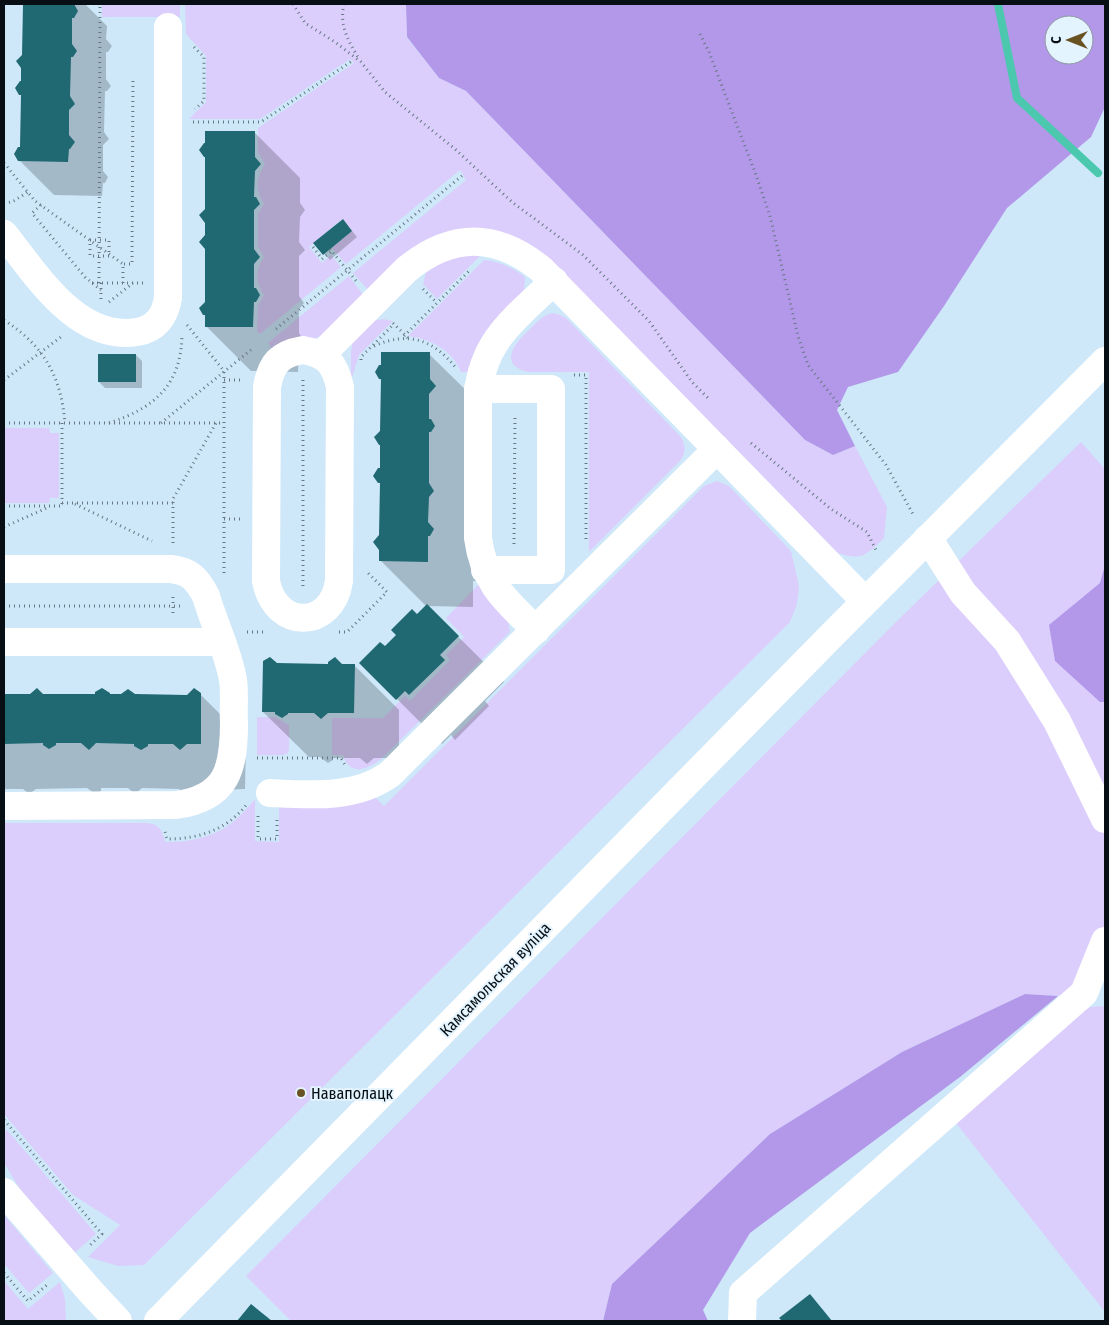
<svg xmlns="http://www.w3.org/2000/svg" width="1109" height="1325" font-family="'Fira Sans Condensed',sans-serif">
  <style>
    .green { fill: #dbcefc }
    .forest { fill: #b398e9; fill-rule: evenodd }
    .shadow { fill: #0003 }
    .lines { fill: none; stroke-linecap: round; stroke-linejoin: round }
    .stream { stroke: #4bc8ad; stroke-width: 8 }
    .building { fill: #216972 }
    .path { stroke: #677884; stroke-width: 3; stroke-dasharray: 1 4; stroke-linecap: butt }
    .minor { stroke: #fff; stroke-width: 28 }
    .major { stroke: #fff; stroke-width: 28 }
    .poi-dot { fill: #695222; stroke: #e4f4fe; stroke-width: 2 }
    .labels { text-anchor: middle; stroke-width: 4; stroke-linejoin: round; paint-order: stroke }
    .street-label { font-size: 16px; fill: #070f15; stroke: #e4f4fe }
    .poi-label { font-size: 16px; fill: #070f15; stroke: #e4f4fe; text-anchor: start }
  </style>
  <rect width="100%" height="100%" fill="#cee8f9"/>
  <g class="green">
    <rect x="102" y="4" width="78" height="13"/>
    <path d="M185 4H406L407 38 439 78 466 91 805 440 833 455 855 446 887 507 884 538C864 558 860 561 832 551L496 232 369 291 353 273 466 180 460 170 346 264 332 248 352 231 342 219 309 247 322 263 331 255 341 267 260 334 257 331 258 306 264 295C255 280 255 271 264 257L258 246V214L264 204C255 188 256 179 265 164L258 152V128L354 63 350 59 260 119H189L206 102V56L186 34Z"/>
    <path d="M482 254 437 299 423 284 426 272 443 259Z"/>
    <path d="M484 260C499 261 513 268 525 277L524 292 469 372H461C452 350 431 339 408 336Z"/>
    <path d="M349 276 364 296 322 336 273 350 268 343Z"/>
    <path d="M553 313 560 315 566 318 681 437C686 446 686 453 680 461L589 552V372H528C498 365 514 344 528 331 535 324 542 315 553 313Z"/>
    <path d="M383 319 393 321 359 355 351 381V351L353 342 374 321Z"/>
    <path d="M4 428H49L50 433H59V498H50L49 503H4Z"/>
    <path d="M1081 442 1105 469V565L1100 583 1049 626 1100 702H1105V974L1058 996 1025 994 902 1052 770 1134 612 1284 603 1321H291L246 1276 899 619Z"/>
    <path d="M717 481 729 486 791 551 799 586 797 604 790 622 144 1265 118 1266 88 1257 120 1225 73 1195 4 1114V823H147C159 824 163 831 165 842 206 842 230 831 255 799V841L279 842V805L375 797 384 806 704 486Z"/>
    <path d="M479 584 508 621 510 632 380 760C367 769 350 777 343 755H332V718H383L405 696 410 701 450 660 446 655 464 637 446 618Z"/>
    <path d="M257 717H275L289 725V749L288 753 283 755H257Z"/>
    <path d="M1105 1006V1312L956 1123 1068 1018 1091 1007Z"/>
    <path d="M7 1130 96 1234 72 1255 30 1205 4 1163V1133Z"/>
    <path d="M4 1215 53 1273 29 1293 4 1264Z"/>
    <path d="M4 1281 28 1309 60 1282 65 1299 66 1321H4Z"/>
  </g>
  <g class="forest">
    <path d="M406 4H1105V107L1091 137 1007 208 944 306 898 372 848 387 837 410 855 446 833 455 805 440 466 91 439 78 407 37ZM1054 25H1084V55H1054Z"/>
    <path d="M1105 565V702H1100L1055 661 1049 625 1100 583Z"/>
    <path d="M1025 994 1058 996 960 1077 750 1233 703 1310 708 1321H603L612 1284 770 1134 902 1052Z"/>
  </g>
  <g class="shadow">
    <path d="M24 4H85L107 26 106 39 112 46 108 52H106V79L111 86 107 91H105L104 132 109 139 103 145V171L108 177 105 183H103L102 196 54 195 19 160 21 148 22 96 20 94 22 82Z"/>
    <path d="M254 132 300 178V203L305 210 300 217 299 242 305 250 299 256V296L304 303 299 309V333L304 341 299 347 298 372 251 371 206 326V316L204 314 206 302V209Z"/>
    <path d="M343 220 357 237 330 260 315 243Z"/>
    <path d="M429 354 475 399 479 575 476 581H473V607L427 606 504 682 485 701 489 706 455 740 451 735 442 744 361 663 385 648 426 606 381 561V484L379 482 381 470 382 381 380 379Z"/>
    <path d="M136 355 142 361V388H105L99 382Z"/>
    <path d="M335 659 343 665H354L399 710V758H374L367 764 360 758H333V760L328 763 320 757H309L263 712 276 664 329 665Z"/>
    <path d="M200 694 246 740 245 789 181 791 179 789 142 788 135 794 128 788H101V791L95 794 87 788 36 789 29 794 23 789H4V695L187 696Z"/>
  </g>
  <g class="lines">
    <path class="stream" d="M998 4 1017 98 1098 173"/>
  </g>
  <g class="building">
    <path d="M23 4H74L78 11 74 18H72V44L77 51 73 57H71L70 96 75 104 69 110V135L75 142 70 149H69L68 162 18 161 14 154 18 147H20L21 95H19L15 88 20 81H21V68L16 61 22 55Z"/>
    <path d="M205 131H255V157L261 164 255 171 254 197H256L260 204 254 210V249L260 257 254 264V288H256L260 295 256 302H254L253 327H205V315H203L199 308 205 302V249L199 242 205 235V223L199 215 205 209V157H204L199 150 204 143H205Z"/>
    <path d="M343 219 352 231 323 255 313 243Z"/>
    <path d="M381 352H430V379L436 386 429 394V419H431L435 426 431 432H429V483L434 491 429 497 428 522 434 529 430 536H428V562L379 561V550L373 542 379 535 380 483H378L373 476 378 468H380V445H379L374 437 380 431 381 379H379L375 372 379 365H381Z"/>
    <rect x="98" y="354" width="38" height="28"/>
    <path d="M427 604 459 636 440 655 445 660 409 695 405 691 396 700 359 663 380 642 385 646 396 635 391 630 412 609 417 614Z"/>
    <path d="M270 657 277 663 328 664V662L335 657 342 664H355L354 713H328L321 719 314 713H288V714L282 718 275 714V712H262L263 661Z"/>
    <path d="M37 688 43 694H95V692L102 688 110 693V694H121L128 689 135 694 187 695 194 688 201 693V744H187L180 750 173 744H148V746L141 750 134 746V744L96 743 89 750 81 743H56V745L49 749 43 745V743L4 744V694H30Z"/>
    <path d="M810 1294 832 1321H782L779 1318Z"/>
    <path d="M251 1304 272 1321H237Z"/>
  </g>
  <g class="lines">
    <g class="path">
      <path d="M293 4 305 23 335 42 361 62 385 92 455 149 512 202 583 255 649 321 692 382 710 400"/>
      <path d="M344 4C339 26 348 40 359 59"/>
      <path d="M700 34 709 52 756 175 770 216 798 336 808 365 886 465 914 516"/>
      <path d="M194 47 204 57V101L195 109"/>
      <path d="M193 122H261L352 61"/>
      <path d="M4 163 35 201 123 264"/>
      <path d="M4 203 12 202 28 192"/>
      <path d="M41 205 32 213 85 277 101 290"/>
      <rect x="90" y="240" width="19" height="16"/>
      <path d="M313 247 322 259 332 251"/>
      <path d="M330 249 357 282"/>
      <path d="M92 283H143"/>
      <path d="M99 283 100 4"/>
      <path d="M101 283V300"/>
      <path d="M123 283V264H132L133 78"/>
      <path d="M423 289 437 303"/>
      <path d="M109 302 133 283"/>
      <path d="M4 320C44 346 61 376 65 423"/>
      <path d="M393 323 408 338"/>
      <path d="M187 325 224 371V573"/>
      <path d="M276 329 463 175"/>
      <path d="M404 336 470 270"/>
      <path d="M374 346C408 331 433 339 456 368"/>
      <path d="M361 360V357L394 324"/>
      <path d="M574 375H586V541"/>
      <path d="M4 380 61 337"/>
      <path d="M224 380H243"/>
      <path d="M303 380V586"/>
      <path d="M4 423H224"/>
      <path d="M109 423C154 408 181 386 182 335"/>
      <path d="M161 423 252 349"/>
      <path d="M751 443 831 509 867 532 877 552"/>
      <path d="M62 503H173"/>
      <path d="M75 504 152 541"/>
      <path d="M4 506H62V423"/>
      <path d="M224 519H241"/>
      <path d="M4 527 49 507"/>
      <path d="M173 543V499L216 423"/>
      <path d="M514 544 515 416"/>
      <path d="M173 597V616"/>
      <path d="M4 606H181"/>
      <path d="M247 632H266"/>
      <path d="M339 632H347L387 592 366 571"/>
      <path d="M257 758H341L345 765"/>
      <path d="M258 816V839H277V819"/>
      <path d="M165 832 167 839C199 839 227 830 247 804"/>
      <path d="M4 1120 102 1234 88 1247"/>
      <path d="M4 1273 28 1301 48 1284"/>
    </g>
    <g class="minor">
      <path d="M4 234C36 274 77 342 137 332 156 329 165 316 168 298V27"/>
      <path d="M303 350C327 354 335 364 340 387L339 581C332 630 275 630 266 581L267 387C271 364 279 354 303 350Z"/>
      <path d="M321 355 407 269C453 232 497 233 542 270L865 601"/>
      <path d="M478 389H551V570H485"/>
      <path d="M928 538 963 593 1007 641 1057 721 1105 819"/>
      <path d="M4 569H171C190 571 197 579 206 596 214 624 228 651 233 680 235 694 233 709 234 722 234 768 228 798 176 805L4 806"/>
      <path d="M536 630C505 600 484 583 478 538V394C483 339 517 317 554 281"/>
      <path d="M4 642H221"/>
      <path d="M270 793C311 795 356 799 390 774L717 449"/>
      <path d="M4 1192 91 1292 118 1321"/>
      <path d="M742 1321 743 1293 1084 993 1105 941"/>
    </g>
    <path class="major" d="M158 1321 831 636 1105 361"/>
  </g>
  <circle class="poi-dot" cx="301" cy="1093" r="5"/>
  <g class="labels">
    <g class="street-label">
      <text transform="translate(495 979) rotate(-46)" y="6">Камсамольская вуліца</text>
    </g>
    <g class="poi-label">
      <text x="311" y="1099">Наваполацк</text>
    </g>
  </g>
  <rect width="1109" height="1325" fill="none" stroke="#070f15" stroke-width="10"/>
  <g transform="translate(1069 40) rotate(270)"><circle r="24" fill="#e4f4fe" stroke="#8c98a1"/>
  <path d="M0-4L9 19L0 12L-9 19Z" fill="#695222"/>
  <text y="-8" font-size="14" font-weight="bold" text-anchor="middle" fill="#070f15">С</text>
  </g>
</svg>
